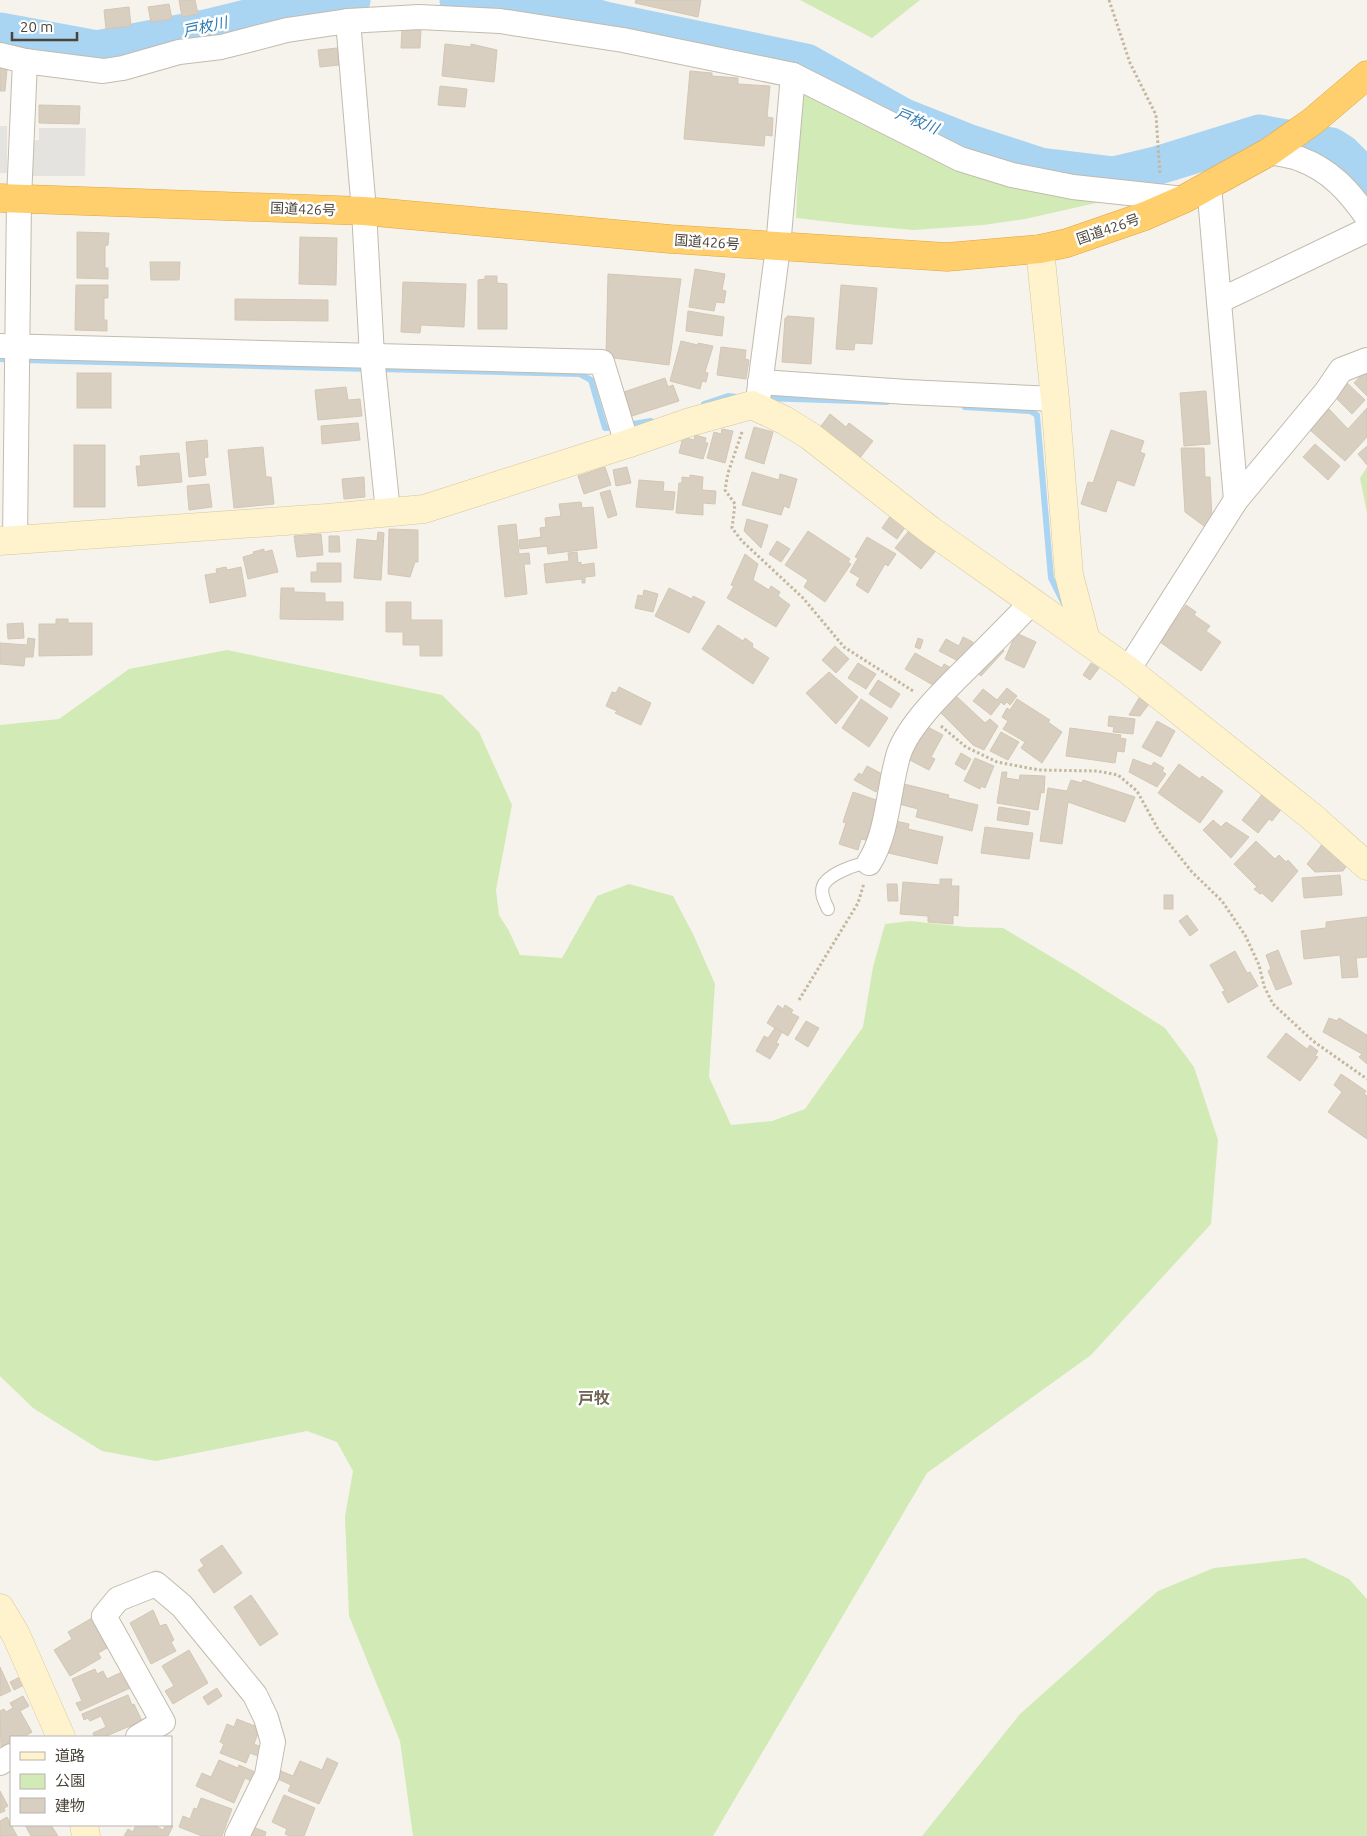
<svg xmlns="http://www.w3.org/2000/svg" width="1367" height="1836" font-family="Ubuntu,'Noto Sans JP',sans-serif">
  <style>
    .green { fill: #d2eab5 }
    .parking { fill: #e5e3e0 }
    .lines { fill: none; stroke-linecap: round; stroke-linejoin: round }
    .stream { stroke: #a9d4f2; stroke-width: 6 }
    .river { stroke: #a9d4f2; stroke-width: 39 }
    .building { fill: #d8cfc1; stroke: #d3c7b4 }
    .lane-casing { stroke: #c2bbae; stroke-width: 14 }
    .street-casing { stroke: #c2bbae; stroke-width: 26 }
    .secondary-casing { stroke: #d6c79b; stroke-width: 29 }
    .highway-casing { stroke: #e0a43c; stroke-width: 29 }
    .path { stroke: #c4b79f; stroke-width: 3; stroke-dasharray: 2.5 2.5; stroke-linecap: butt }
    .lane { stroke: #fff; stroke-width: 12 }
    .street { stroke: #fff; stroke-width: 24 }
    .secondary { stroke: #fff3cd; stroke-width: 28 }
    .highway { stroke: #ffcf6e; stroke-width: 28 }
    .labels { text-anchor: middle; stroke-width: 5; stroke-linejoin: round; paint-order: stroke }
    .street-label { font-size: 14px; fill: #4b4439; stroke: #fff }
    .water-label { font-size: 15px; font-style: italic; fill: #2e7ab2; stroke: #fff }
    .quarter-label { font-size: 16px; font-weight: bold; fill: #6e6250; stroke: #fff }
  </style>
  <rect width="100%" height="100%" fill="#f6f3ec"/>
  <g class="green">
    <path d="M800 0H920L872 38Z"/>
    <path d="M801 92 829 105 844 115 972 175 1029 191 1105 201 1025 219 983 225 914 230 857 225 796 218Z"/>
    <path d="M1367 467V513L1360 478Z"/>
    <path d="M227 650 442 695 479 732 512 805 496 890 499 915 509 931 520 955 562 958 597 896 629 884 673 896 694 936 715 984 709 1077 731 1125 772 1121 805 1109 863 1027 873 967 885 924 910 921 966 927 1003 928 1075 971 1165 1028 1194 1067 1218 1140 1211 1224 1091 1355 927 1473 713 1836H413L400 1741 349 1616 345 1517 353 1471 337 1442 307 1431 156 1461 102 1451 33 1408 0 1376V725L59 719 129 669Z"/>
    <path d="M1305 1558 1349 1579 1367 1599V1836H922L1020 1714 1158 1591 1214 1568Z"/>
  </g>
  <g class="parking">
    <rect x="0" y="126" width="7" height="47"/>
    <path d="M39 128H86L85 176H30V141L39 140Z"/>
  </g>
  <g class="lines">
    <g class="stream">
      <path d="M0 359 12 360"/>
      <path d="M22 360 369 369"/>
      <path d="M379 369 580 374 591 380 605 428 617 427"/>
      <path d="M762 398 887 402"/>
      <path d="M704 404 728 396 737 397"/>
      <path d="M965 407 1030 411 1037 415 1051 578 1063 602"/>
      <path d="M627 425 651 421"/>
    </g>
    <g class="river">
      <path d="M459 0 531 6 551 12 580 14 605 21 806 63 902 117 970 144 1040 167 1114 176 1156 166 1259 134 1331 147 1342 154 1367 179"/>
      <path d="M0 32 97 50 206 29 291 8 351 0"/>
    </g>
  </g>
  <g class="building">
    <path d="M179 0H195L198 14 182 17Z"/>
    <path d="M636 0H701L698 17 635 3Z"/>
    <path d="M169 4 172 19 151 22 148 7Z"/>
    <path d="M129 7 131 26 106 29 104 10Z"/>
    <path d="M402 29H421L420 48H401Z"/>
    <path d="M445 44 471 47V44L497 50 494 82 442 76Z"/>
    <path d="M337 48 339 65 320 67 318 50Z"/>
    <path d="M0 68 7 69 5 91H0Z"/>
    <path d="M690 71 712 73V76L738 78V84L770 86 767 117 773 118 772 136 765 135 764 146 684 139Z"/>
    <path d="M440 86 467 89 465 107 438 105Z"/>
    <path d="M39 105 80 106 79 124 39 123Z"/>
    <path d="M77 232 109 233 108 245 105 246V268H108V279L77 278Z"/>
    <path d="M300 237 337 238 336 285 299 284Z"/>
    <path d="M150 262H180L179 280H151Z"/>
    <path d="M695 269 725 274 722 290 726 291 724 303 716 302 714 311 689 307Z"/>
    <path d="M608 274 681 279 669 365 606 357Z"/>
    <path d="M485 276H497V283L507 284V329H478V280L485 279Z"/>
    <path d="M403 282 466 284 464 327 421 325 420 333 401 332Z"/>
    <path d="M76 285H108V298H104V320H107V331L75 330Z"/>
    <path d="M841 285 877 288 872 344 855 343 854 350 836 349Z"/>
    <path d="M235 299 328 300V321L235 320Z"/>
    <path d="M688 311 724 317 722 336 686 331Z"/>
    <path d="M787 316 814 318 811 364 782 362 785 318H787Z"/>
    <path d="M681 341 698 345V343L713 346 705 372 708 373 706 382 702 381 700 389 670 381Z"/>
    <path d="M721 347 746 350 745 359 749 360 746 379 717 375Z"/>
    <path d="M1364 372 1367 375V396L1354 383Z"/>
    <rect x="77" y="373" width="34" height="35"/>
    <path d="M665 378 668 387 673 385 679 401 632 416 624 392Z"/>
    <path d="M1346 382 1365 400 1352 414 1333 395Z"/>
    <path d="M346 387 348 400 360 399 362 416 318 420 315 390Z"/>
    <path d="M1206 391 1210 444 1184 446 1180 393Z"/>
    <path d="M1367 408V437L1345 461 1310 430 1329 409 1348 429Z"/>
    <path d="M830 414 846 427 849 423 873 441 859 459 819 429Z"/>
    <path d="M358 423 360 440 322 444 321 426Z"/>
    <path d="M754 427 773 432 764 464 745 458Z"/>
    <path d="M722 429 733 431 725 463 707 458 714 432 721 434Z"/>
    <path d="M1111 430 1144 441 1140 452 1145 454 1134 486 1117 480 1106 512 1081 504 1088 482 1093 483Z"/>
    <path d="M695 435 706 438 705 443H708L703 459 679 453 683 437 694 440Z"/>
    <path d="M207 440 208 457 204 458 206 475 189 477 186 442Z"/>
    <path d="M1315 444 1340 466 1328 480 1303 457Z"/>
    <rect x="74" y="445" width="31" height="62"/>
    <path d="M1367 446V465L1358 454Z"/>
    <path d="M263 447 266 477H271L274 504 234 508 228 450Z"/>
    <path d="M1181 448H1204L1205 477H1210L1212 519 1207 526H1204L1185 512Z"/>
    <path d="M179 453 182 482 138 486 136 466H141L140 456Z"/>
    <path d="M605 467 611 485 584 494 578 476Z"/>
    <path d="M627 467 631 483 616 486 613 470Z"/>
    <path d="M752 472 779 480 780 474 797 479 789 508 784 506 781 515 742 505Z"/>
    <path d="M690 475 703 477 702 490 716 491 715 504 703 503V515L676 513 679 483H682V477L690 478Z"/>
    <path d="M364 477 365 497 344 499 342 479Z"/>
    <path d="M639 480 664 482 663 491 675 492 673 510 636 507Z"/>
    <path d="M209 484 212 507 189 510 187 486Z"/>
    <path d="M610 490 617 515 608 518 600 493Z"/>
    <path d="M581 502 582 508 593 507 597 548 548 554 547 546 520 549 519 540 541 537 540 528 546 527 545 518 561 516 559 504Z"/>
    <path d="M891 515 906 526 897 539 882 528Z"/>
    <path d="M747 519 768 525 761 548 744 531Z"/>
    <path d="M516 524 519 554 529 553 530 564H524L527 594 505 597 498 526Z"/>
    <path d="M912 527 938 548 921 569 895 548Z"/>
    <path d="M389 529 418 530V562H415L410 577 388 574Z"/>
    <path d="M808 531 850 559 848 562 851 564 825 602 804 587 808 580 785 565Z"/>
    <path d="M378 532 384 533 381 580 354 578 357 539 377 541Z"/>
    <path d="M321 534 323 555 297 557 294 536Z"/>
    <path d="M329 536H339L340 552H329Z"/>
    <path d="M867 537 896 554 888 566 885 564 868 593 856 585 860 578 850 572 858 558 855 557Z"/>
    <path d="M777 541 790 549 781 562 769 554Z"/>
    <path d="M264 549V552L272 550 278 572 248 579 243 557 254 554 253 552Z"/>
    <path d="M577 552 578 563 581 562V565L594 563 595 576 585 577V583H582V579L546 583 544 564 569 561 568 553Z"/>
    <path d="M745 554 758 564 753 580 769 590 771 586 780 592 778 596 790 605 776 627 727 598 734 586 731 585Z"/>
    <path d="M317 563H341V582H311V572H317Z"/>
    <path d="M226 567 227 570 241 567 246 596 210 603 205 575 217 573 216 569Z"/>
    <path d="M281 588H294V592L325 593V602H343V620L280 619Z"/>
    <path d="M669 588 692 599 693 596 705 602 689 633 655 616Z"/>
    <path d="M644 590 658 594 653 612 635 608 638 595 643 596Z"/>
    <path d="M386 602H411V620H442V656H420V645H403V632H386Z"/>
    <path d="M1186 605 1196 612 1194 615 1210 626 1206 631 1221 642 1201 671 1160 642Z"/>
    <path d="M56 619H68V623H92V655L39 656V624H56Z"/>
    <path d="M23 623 24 638 8 639 7 624Z"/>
    <path d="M718 625 743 641 745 638 753 644 752 647 769 658 753 684 702 649Z"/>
    <path d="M1016 633 1036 642 1024 668 1005 659Z"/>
    <path d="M963 637 973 642 962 663 939 651 946 639 959 646Z"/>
    <path d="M28 638 35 639 33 657H25L24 666 0 664V643L27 645Z"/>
    <path d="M918 638 923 640 920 649 915 647Z"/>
    <path d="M835 646 849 659 836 673 822 660Z"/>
    <path d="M1000 646 1004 651 981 676 976 672Z"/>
    <path d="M915 653 942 668 944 664 953 669 938 688 905 669Z"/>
    <path d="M858 663 876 674 866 689 848 678Z"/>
    <path d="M1091 663 1099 668 1090 680 1083 675Z"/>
    <path d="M829 672 858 697 836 724 806 693Z"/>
    <path d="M878 680 900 694 891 708 869 694Z"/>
    <path d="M619 687 651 703 641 725 615 713 617 711 606 706 612 692 616 693Z"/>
    <path d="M1007 688 1017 696 1010 705 1007 702 1004 705 1001 702 991 715 973 701 983 689 997 700Z"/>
    <path d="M955 695 985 723 990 719 998 726 984 750 973 745 940 712Z"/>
    <path d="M1139 698 1149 704 1140 716 1129 715Z"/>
    <path d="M861 699 888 718 869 747 842 728Z"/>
    <path d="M1017 699 1050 720 1048 722 1062 732 1042 763 1021 748 1025 742 1003 729 1008 721 1002 717 1007 708 1010 710Z"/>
    <path d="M1109 716 1135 719 1133 734 1113 732 1114 727 1108 726Z"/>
    <path d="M1157 721 1175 731 1161 757 1142 747Z"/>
    <path d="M924 725 943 735 931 757 935 759 929 770 906 758Z"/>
    <path d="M1070 728 1121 735 1120 738 1126 739 1124 752 1117 751 1115 763 1066 756Z"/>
    <path d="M1001 732 1019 742 1008 760 990 751Z"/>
    <path d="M961 753 971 759 965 770 955 764Z"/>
    <path d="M975 758 994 766 985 788 981 786 980 789 964 781Z"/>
    <path d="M1133 759 1151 766 1154 762 1164 768 1162 771 1166 774 1157 787 1129 772Z"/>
    <path d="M1179 764 1200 779 1202 776 1223 791 1200 823 1158 793Z"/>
    <path d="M867 766 884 775 876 792 854 780 859 773 862 775Z"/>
    <path d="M1002 772H1007L1006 778 1019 780 1020 775 1045 776 1044 793 1041 792 1038 810 997 803Z"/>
    <path d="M1071 780 1082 783 1083 780 1135 797 1125 822 1068 802 1062 844 1040 841 1048 788 1067 791Z"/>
    <path d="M900 783 949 795 948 798 978 805 972 831 916 817 918 809 895 803Z"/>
    <path d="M853 792 879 801 866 840 861 839 858 850 839 844 846 823 843 822Z"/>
    <path d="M1264 792 1283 807 1272 821 1269 819 1258 833 1242 820Z"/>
    <path d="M999 807 1030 812 1028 825 997 820Z"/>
    <path d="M891 820 909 824 908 829 943 837 937 864 884 852Z"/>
    <path d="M1213 820 1221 827 1226 822 1249 837 1231 858 1203 830Z"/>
    <path d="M985 827 1033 833 1029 859 981 853Z"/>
    <path d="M1256 841 1275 859 1279 855 1286 862 1288 860 1298 871 1272 902 1262 893 1260 894 1254 889 1257 887 1234 864Z"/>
    <path d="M1324 842 1349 862 1343 871 1315 872 1307 864Z"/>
    <path d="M1340 875 1342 895 1304 898 1302 878Z"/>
    <path d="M940 879H952L951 886H959L958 916 953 915V924L928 922V916L900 914 903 882 940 885Z"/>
    <path d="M887 884H897L898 901H888Z"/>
    <rect x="1164" y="895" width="9" height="14"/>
    <path d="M1187 915 1198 930 1190 936 1179 921Z"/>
    <path d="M1367 917V957L1356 958 1358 977 1342 978 1340 955 1304 959 1301 931 1326 928V922Z"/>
    <path d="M1278 950 1292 984 1276 990 1268 971 1271 969 1266 955Z"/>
    <path d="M1235 951 1247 973 1250 972 1258 986 1228 1003 1222 992 1225 991 1210 965Z"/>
    <path d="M778 1005 783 1009 785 1005 793 1010 791 1013 799 1017 788 1036 767 1023Z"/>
    <path d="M1329 1018 1337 1021 1339 1018 1367 1035V1064L1359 1057 1362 1054 1323 1032Z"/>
    <path d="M806 1021 819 1028 808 1047 795 1039Z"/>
    <path d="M775 1028 782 1032 776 1043 779 1044 770 1059 756 1051 764 1036 768 1038Z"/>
    <path d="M1286 1033 1307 1049 1310 1045 1318 1051 1315 1056 1318 1057 1300 1081 1267 1057Z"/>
    <path d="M1341 1074 1366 1091 1364 1094 1367 1096V1139L1328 1112 1342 1092 1334 1085Z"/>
    <path d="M222 1545 242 1573 214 1593 198 1570 204 1566 200 1560Z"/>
    <path d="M251 1595 278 1634 260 1646 234 1607Z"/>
    <path d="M153 1610 160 1626 166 1624 174 1640 171 1642 176 1651 151 1664 130 1623Z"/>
    <path d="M92 1618 109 1647 98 1653 101 1658 70 1676 54 1650 72 1639 68 1632Z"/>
    <path d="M189 1650 208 1683 173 1704 165 1691 174 1686 162 1666Z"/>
    <path d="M0 1667 11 1691 0 1696Z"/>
    <path d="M95 1669 97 1674 103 1671 107 1679 122 1672 130 1688 80 1711 76 1703 82 1701 72 1679Z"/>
    <path d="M24 1675 28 1683 14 1690 10 1682Z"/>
    <path d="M217 1688 222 1696 208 1705 203 1697Z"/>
    <path d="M128 1695 132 1705 134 1704 142 1721 104 1737H94L93 1733 106 1727 101 1716 90 1721 88 1718 84 1720 82 1714Z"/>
    <path d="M23 1696 29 1706 20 1711 32 1732 24 1737H11V1742L1 1747 0 1711 4 1709 6 1712 13 1708 10 1703Z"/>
    <path d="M237 1719 260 1728 254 1744 264 1748 260 1757 250 1753 246 1763 220 1753 224 1744 220 1742 227 1724 234 1727Z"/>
    <path d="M327 1758 338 1763 319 1804 288 1791 291 1785 278 1779 281 1771 293 1776 300 1761 322 1770Z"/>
    <path d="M219 1760 238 1768 239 1765 255 1772 251 1781 245 1778 234 1803 196 1786 202 1773 211 1777Z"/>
    <path d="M0 1791 8 1806 4 1808 5 1811 0 1813Z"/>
    <path d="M284 1795 315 1808 304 1836H289L285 1834 287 1829 272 1822Z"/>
    <path d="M201 1798 232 1809 222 1836H202L179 1827 183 1816 190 1819 194 1808 197 1809Z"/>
    <path d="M7 1817 17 1836H0V1821Z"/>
    <path d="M25 1825H51L58 1836H31Z"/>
    <path d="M136 1825H154L163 1830 166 1825 173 1826 168 1836H124L128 1829 133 1832Z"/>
    <path d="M253 1827 266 1832 265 1836H250Z"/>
  </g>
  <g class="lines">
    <g class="lane-casing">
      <path id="lane" d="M828 909C825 902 820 894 823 886 828 874 858 863 869 863"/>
    </g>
    <g class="street-casing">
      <g id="street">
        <path d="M348 21 364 211 372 356 388 512"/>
        <path d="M0 55 25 61 103 71 123 68 179 52 221 47 287 30 348 21 419 17 500 21 623 40 793 75 960 159 1012 175 1073 187 1184 199"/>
        <path d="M1269 152C1279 154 1290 155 1300 159 1330 170 1349 191 1367 217"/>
        <path d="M1209 185 1236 500"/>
        <path d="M1219 301 1367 230"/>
        <path d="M0 346 602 362 627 444"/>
        <path d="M760 382 907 392 1055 399"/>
        <path d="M757 408 778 247 793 75"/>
        <path d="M15 540 19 199 25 61"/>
        <path d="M1128 670 1236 500 1326 392 1341 370 1367 360"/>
        <path d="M869 863C889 831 888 788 899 753 910 722 950 685 973 662 993 642 1013 622 1032 602"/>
        <path d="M138 1737 163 1722 104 1616 118 1599 156 1584 182 1606 255 1695 266 1718 273 1742 267 1775 237 1836"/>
        <path d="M0 1763 11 1756"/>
      </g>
    </g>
    <g class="secondary-casing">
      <g id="secondary">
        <path d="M1040 249 1055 399 1069 575 1086 640"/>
        <path d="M0 541 327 518 424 509 627 444 690 422 752 405 784 420 810 436 930 530 1128 670 1311 816 1367 866"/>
        <path d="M0 1608 16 1635 61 1737"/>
        <path d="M84 1825 86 1836"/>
      </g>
    </g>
    <g class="highway-casing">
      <path id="highway" d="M0 198 364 211 670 239 947 257 1040 249 1067 243 1145 216 1184 199 1269 152 1313 121 1367 75"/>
    </g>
    <g class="path">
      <path d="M1109 0 1130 63 1156 115 1160 175"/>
      <path d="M742 432 728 473 725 490 735 504 732 528 742 541 803 598 844 647 913 691"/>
      <path d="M941 726 966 747 997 762 1039 770 1097 771 1118 775 1137 791 1159 831 1192 872 1222 901 1245 935 1259 965 1264 986 1273 1004 1313 1041 1367 1079"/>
      <path d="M799 1000 858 903 864 883"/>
    </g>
    <use href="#lane" class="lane"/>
    <use href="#street" class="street"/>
    <use href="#secondary" class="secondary"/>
    <use href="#highway" class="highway"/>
  </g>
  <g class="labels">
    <g class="street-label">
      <text transform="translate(303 209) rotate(2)" y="5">国道426号</text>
      <text transform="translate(1108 229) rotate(-19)" y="5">国道426号</text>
      <text transform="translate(707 242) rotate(4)" y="5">国道426号</text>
    </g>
    <g class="water-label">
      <text transform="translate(205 27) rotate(-12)" y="5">戸枚川</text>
      <text transform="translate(917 121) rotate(22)" y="5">戸枚川</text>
    </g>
    <g class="quarter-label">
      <text x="594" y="1404">戸牧</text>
    </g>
  </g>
  <rect x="10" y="1736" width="162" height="90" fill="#ffffff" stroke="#b7b4b0"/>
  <rect x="20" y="1752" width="25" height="8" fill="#fff3cd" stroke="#b7b4b0"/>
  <text x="55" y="1761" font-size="15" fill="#4b4439">道路</text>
  <rect x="20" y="1774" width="25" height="15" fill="#d2eab5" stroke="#b7b4b0"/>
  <text x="55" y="1786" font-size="15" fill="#4b4439">公園</text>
  <rect x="20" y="1798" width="25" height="15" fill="#d8cfc1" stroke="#b7b4b0"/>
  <text x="55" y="1811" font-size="15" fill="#4b4439">建物</text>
  <path d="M12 32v8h65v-8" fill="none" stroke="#4b4439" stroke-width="2.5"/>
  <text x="20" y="32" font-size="15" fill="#4b4439" stroke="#ffffff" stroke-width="4" paint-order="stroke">20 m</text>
</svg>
